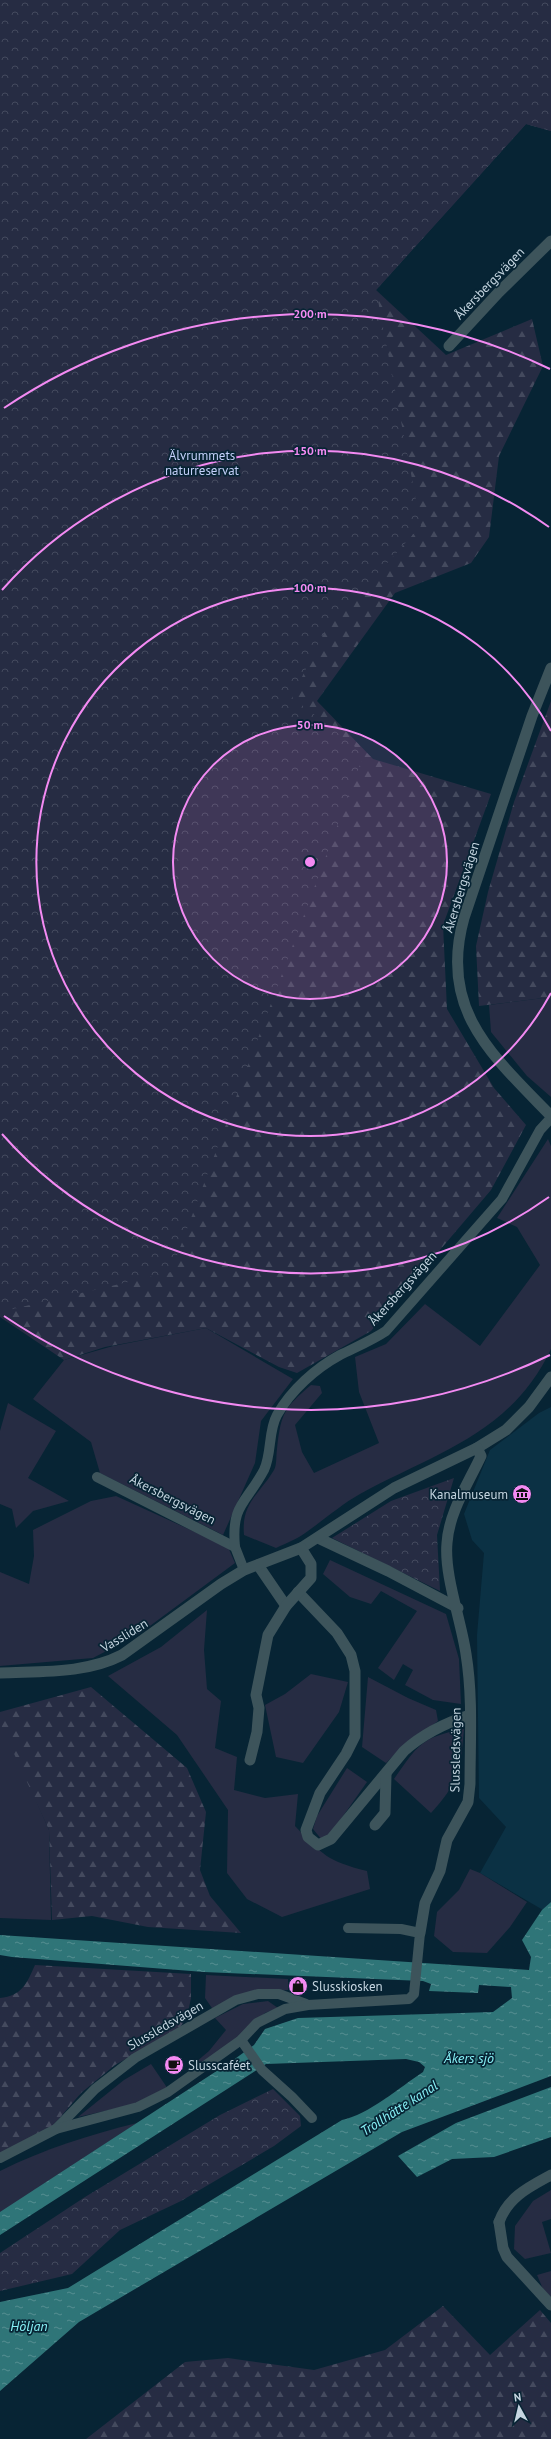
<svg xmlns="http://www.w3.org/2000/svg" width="551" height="2439" font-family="'PT Sans',sans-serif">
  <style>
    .built { fill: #0b3144 }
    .green { fill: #262c43 }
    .forest { fill: url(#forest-firs) }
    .park { fill: url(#park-crowns) }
    .water { fill: url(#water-ripples) }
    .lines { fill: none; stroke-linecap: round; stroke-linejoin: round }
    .service { stroke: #3d545b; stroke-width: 10 }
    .minor { stroke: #3d545b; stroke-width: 11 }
    .tertiary { stroke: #3d545b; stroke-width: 11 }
    .ring { fill: none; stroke: #f38af2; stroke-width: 2 }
    .labels { text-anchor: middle; stroke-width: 3.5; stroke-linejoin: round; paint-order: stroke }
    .street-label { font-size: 13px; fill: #c6d6e1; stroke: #072434 }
    .park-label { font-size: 13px; fill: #c4d0f9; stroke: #072434 }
    .poi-label { font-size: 13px; fill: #c6d6e1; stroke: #072434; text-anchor: start }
    .water-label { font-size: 14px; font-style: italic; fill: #87f1f6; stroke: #072434 }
    .centre { fill: #f38af2; stroke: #072434; stroke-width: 2 }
    .ring-label { font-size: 12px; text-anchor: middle; font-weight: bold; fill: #f38af2; stroke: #072434; stroke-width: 3.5; stroke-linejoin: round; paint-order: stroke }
  </style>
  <defs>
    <pattern id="forest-firs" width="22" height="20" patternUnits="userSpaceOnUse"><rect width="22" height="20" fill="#262c43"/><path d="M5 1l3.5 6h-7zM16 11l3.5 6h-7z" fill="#444a5e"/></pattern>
    <pattern id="park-crowns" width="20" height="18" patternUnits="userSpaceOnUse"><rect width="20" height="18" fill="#262c43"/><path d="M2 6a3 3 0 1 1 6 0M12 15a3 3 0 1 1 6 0" fill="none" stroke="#444a5e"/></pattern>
    <pattern id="water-ripples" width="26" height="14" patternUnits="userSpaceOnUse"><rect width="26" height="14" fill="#2f7578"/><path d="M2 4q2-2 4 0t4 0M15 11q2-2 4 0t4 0" fill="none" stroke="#558e91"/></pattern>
  </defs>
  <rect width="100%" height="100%" fill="#072434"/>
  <path class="built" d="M551 1407V1902L543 1910 480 1873 506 1827 479 1798 477 1635 484 1553 472 1540 464 1514 490 1450 539 1413Z"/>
  <g class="green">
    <path d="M543 998 551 1000V1097L527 1076 491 1032 489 1005Z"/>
    <path d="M548 1139 551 1146V1349C511 1434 435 1453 360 1494 342 1504 325 1519 308 1531 299 1538 287 1543 276 1548L244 1535C241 1503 259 1495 274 1470 277 1465 276 1455 277 1449 281 1413 284 1408 311 1385L320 1386 322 1393 295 1425 302 1452 314 1473 379 1443 359 1392 355 1357 386 1344 425 1304 480 1346 540 1265 517 1227 497 1218Z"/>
    <path d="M206 1328 293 1379 261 1421 255 1463 223 1535 100 1473 91 1442 33 1399 64 1360 113 1346Z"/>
    <path d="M8 1403 56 1431 28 1478 69 1501 33 1511 16 1528 12 1509 0 1504V1431Z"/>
    <path d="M116 1496 228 1547 235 1563 139 1634 93 1658 0 1666V1572L29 1584 34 1556 33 1530 91 1501Z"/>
    <path d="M330 1560 446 1614 459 1659 461 1704 433 1700 405 1685 413 1670 403 1664 394 1680 378 1668 417 1611 381 1591 371 1604 350 1597 323 1574Z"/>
    <path d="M207 1610 204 1650 207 1689 221 1701 215 1748 237 1757 234 1790 265 1798 298 1794 295 1826C323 1855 327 1861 367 1871L370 1889 282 1917 247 1899 227 1873 228 1810 177 1735 108 1676 161 1647Z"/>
    <path d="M311 1674 348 1682 339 1712 303 1763 276 1757 265 1705 285 1694Z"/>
    <path d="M368 1677 408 1698 436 1710 438 1721 395 1754 386 1763 362 1747Z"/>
    <path d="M0 1718 49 1830 51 1920 0 1918Z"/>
    <path d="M464 1729C460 1771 460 1781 431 1813L394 1779C418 1745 421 1737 464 1729Z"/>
    <path d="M347 1768 367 1782 329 1836 322 1840 313 1829 317 1816Z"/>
    <path d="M470 1869 480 1873 527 1902 510 1927 487 1953 453 1952 434 1936 437 1912 459 1890Z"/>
    <path d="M206 1975 288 1979V1990L271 1991 214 2011 205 1998Z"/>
    <path d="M268 2001 278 2008 265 2013 238 2039 199 2068 196 2062 209 2051 226 2030 215 2018 243 2004Z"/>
    <path d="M151 2064 168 2089 141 2103 78 2117 124 2080Z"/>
    <path d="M137 2123 0 2213V2171C44 2149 89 2135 137 2123Z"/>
    <path d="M551 2190V2219L542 2222 551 2253 525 2259 514 2249 515 2226 533 2201Z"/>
    <path d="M551 2271V2297L543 2289 537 2275Z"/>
  </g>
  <g class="forest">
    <path d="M0 0H551V131L526 124 376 290 446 355 532 319 543 366 499 456 489 537 471 563 395 593 317 701 373 759 491 794 443 925 447 1009 494 1088 526 1125 491 1190 371 1331 297 1373 279 1367 206 1328 105 1347 64 1360 0 1317Z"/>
    <path d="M551 701V1000L543 998 479 1006 476 946 488 892 514 802Z"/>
    <path d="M91 1687 187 1768 206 1812 200 1870 210 1896 241 1933 148 1927 92 1916 52 1920 49 1830 0 1723V1712Z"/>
    <path d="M35 1965 191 1974V1998L187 2017 179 2029 115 2065 81 2093 51 2128 0 2154V1998C22 1996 27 1983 35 1965Z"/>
    <path d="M443 2306 490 2355 540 2310 551 2323V2439H86L185 2362 228 2358 314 2370 385 2350Z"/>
  </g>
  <g class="park">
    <path d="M0 0H551V131L526 124 376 290 421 526 325 631 292 697 364 754 171 1272 0 1312Z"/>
    <path d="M454 1478 437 1535 440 1591 332 1538 391 1501Z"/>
    <path d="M273 2089 300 2116 301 2126 274 2146 181 2201 120 2230 72 2274 0 2291V2253L85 2197 220 2115Z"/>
  </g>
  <g class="water">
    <path d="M551 1902V2076L402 2132 79 2322 0 2391V2302L68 2288 342 2120C368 2115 400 2087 423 2072L425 2067 419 2062 406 2059 266 2064 0 2235V2212L232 2061 254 2045 265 2029 298 2018 493 2012 512 1998 511 1987 479 1985 478 1993 429 1991 431 1984 423 1981 204 1972 12 1957 0 1955V1935L529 1970 531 1957 522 1940 542 1910Z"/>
    <path d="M551 2087V2137L494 2157 452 2159 417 2177 398 2156 456 2123Z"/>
  </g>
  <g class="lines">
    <g class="service">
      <path d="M97 1477 235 1547 244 1570"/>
      <path d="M235 1547C231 1504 246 1504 264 1470 272 1453 268 1431 277 1415 291 1390 316 1368 340 1355 356 1347 371 1341 386 1331L502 1199 540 1130 551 1118"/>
      <path d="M241 2040 262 2070 292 2097 312 2118"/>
      <path d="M56 2129 95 2089 135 2058 236 2000 258 1994H279L306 2004"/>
      <path d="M0 2158 56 2129 138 2107 168 2092 241 2040 257 2023 285 2009 308 2005 409 1999 414 1994 420 1933 401 1929 348 1928"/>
    </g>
    <g class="minor">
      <path d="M449 346 499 292 551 241"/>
      <path d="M551 668 532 716 464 918C438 1010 493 1056 551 1116"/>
      <path d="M318 1538 388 1571 458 1608"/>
      <path d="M258 1565 286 1606"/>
      <path d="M298 1592 337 1633 351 1655 355 1671V1736L346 1754 320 1793 306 1830 308 1837 318 1845 331 1839 404 1751C424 1733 445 1723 470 1715"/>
      <path d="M0 1673C41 1671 85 1674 122 1655L221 1584 244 1570 301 1548 394 1488 477 1448 506 1430 529 1407 551 1377"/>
      <path d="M250 1760 257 1732 259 1708 256 1695 268 1635 286 1606 311 1578V1564L301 1548"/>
      <path d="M375 1825 385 1813 386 1775"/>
      <path d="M420 1933 425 1903 440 1871 447 1840 468 1802 470 1784C470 1741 473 1697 466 1654 461 1620 444 1575 447 1543 449 1512 468 1484 481 1456L477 1448"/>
      <path d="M499 2222 503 2248 507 2257 551 2305"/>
    </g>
    <path class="tertiary" d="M499 2222C508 2197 529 2187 551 2175"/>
  </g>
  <circle cx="310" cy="862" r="137" fill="#f38af2" fill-opacity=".12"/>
  <g class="ring">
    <circle cx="310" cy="862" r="137"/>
    <path d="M551 993A274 274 0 1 1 551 731"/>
    <path d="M549 1197A411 411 0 0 1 2 1134M2 590A411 411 0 0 1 549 527"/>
    <path d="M550 1355A548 548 0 0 1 4 1316M4 408A548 548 0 0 1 550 369"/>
  </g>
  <defs>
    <g id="museum-disc" transform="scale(1)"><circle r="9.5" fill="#f38af2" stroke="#072434"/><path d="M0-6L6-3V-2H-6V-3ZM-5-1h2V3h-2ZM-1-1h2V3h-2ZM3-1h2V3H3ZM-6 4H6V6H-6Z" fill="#111"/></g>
    <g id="shop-disc" transform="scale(1)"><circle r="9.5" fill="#f38af2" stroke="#072434"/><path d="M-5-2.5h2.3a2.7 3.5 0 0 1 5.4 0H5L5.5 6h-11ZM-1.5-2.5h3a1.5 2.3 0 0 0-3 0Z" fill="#111"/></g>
    <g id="cafe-disc" transform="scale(1)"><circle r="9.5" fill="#f38af2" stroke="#072434"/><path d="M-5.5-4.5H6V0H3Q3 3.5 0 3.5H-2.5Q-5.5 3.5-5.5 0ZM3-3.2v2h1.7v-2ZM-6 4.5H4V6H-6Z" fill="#111"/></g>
  </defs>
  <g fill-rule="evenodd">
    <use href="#museum-disc" x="522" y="1494"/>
    <use href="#shop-disc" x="298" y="1986"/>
    <use href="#cafe-disc" x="174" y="2065"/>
  </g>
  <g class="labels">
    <g class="street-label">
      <text transform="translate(489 283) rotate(-46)" y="5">Åkersbergsvägen</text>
      <text transform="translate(461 887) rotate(-73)" y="5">Åkersbergsvägen</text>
      <text transform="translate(402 1288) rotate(-48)" y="5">Åkersbergsvägen</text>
      <text transform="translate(173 1499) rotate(27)" y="5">Åkersbergsvägen</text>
      <text transform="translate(124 1635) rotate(-31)" y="5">Vassliden</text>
      <text transform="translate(455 1750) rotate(-89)" y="5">Slussledsvägen</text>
      <text transform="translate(165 2025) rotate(-30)" y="5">Slussledsvägen</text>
    </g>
    <g class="park-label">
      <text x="202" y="460">Älvrummets<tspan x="202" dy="15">naturreservat</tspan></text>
    </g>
    <g class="poi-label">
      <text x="508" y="1499" text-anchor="end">Kanalmuseum</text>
      <text x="312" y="1991">Slusskiosken</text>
      <text x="188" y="2070">Slusscaféet</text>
    </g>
    <g class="water-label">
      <text x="469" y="2063">Åkers sjö</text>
      <text transform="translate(399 2108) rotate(-33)" y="5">Trollhätte kanal</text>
      <text x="29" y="2331">Höljan</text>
    </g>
  </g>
  <circle cx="310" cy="862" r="6" class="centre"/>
  <g class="ring-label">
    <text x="310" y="318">200 m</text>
    <text x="310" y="455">150 m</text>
    <text x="310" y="592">100 m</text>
    <text x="310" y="729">50 m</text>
  </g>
  <g transform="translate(519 2407) rotate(352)" stroke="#072434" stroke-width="3" paint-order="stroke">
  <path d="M0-3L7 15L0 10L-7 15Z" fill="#c6d6e1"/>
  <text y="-6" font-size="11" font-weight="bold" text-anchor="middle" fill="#c6d6e1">N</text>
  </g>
</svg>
